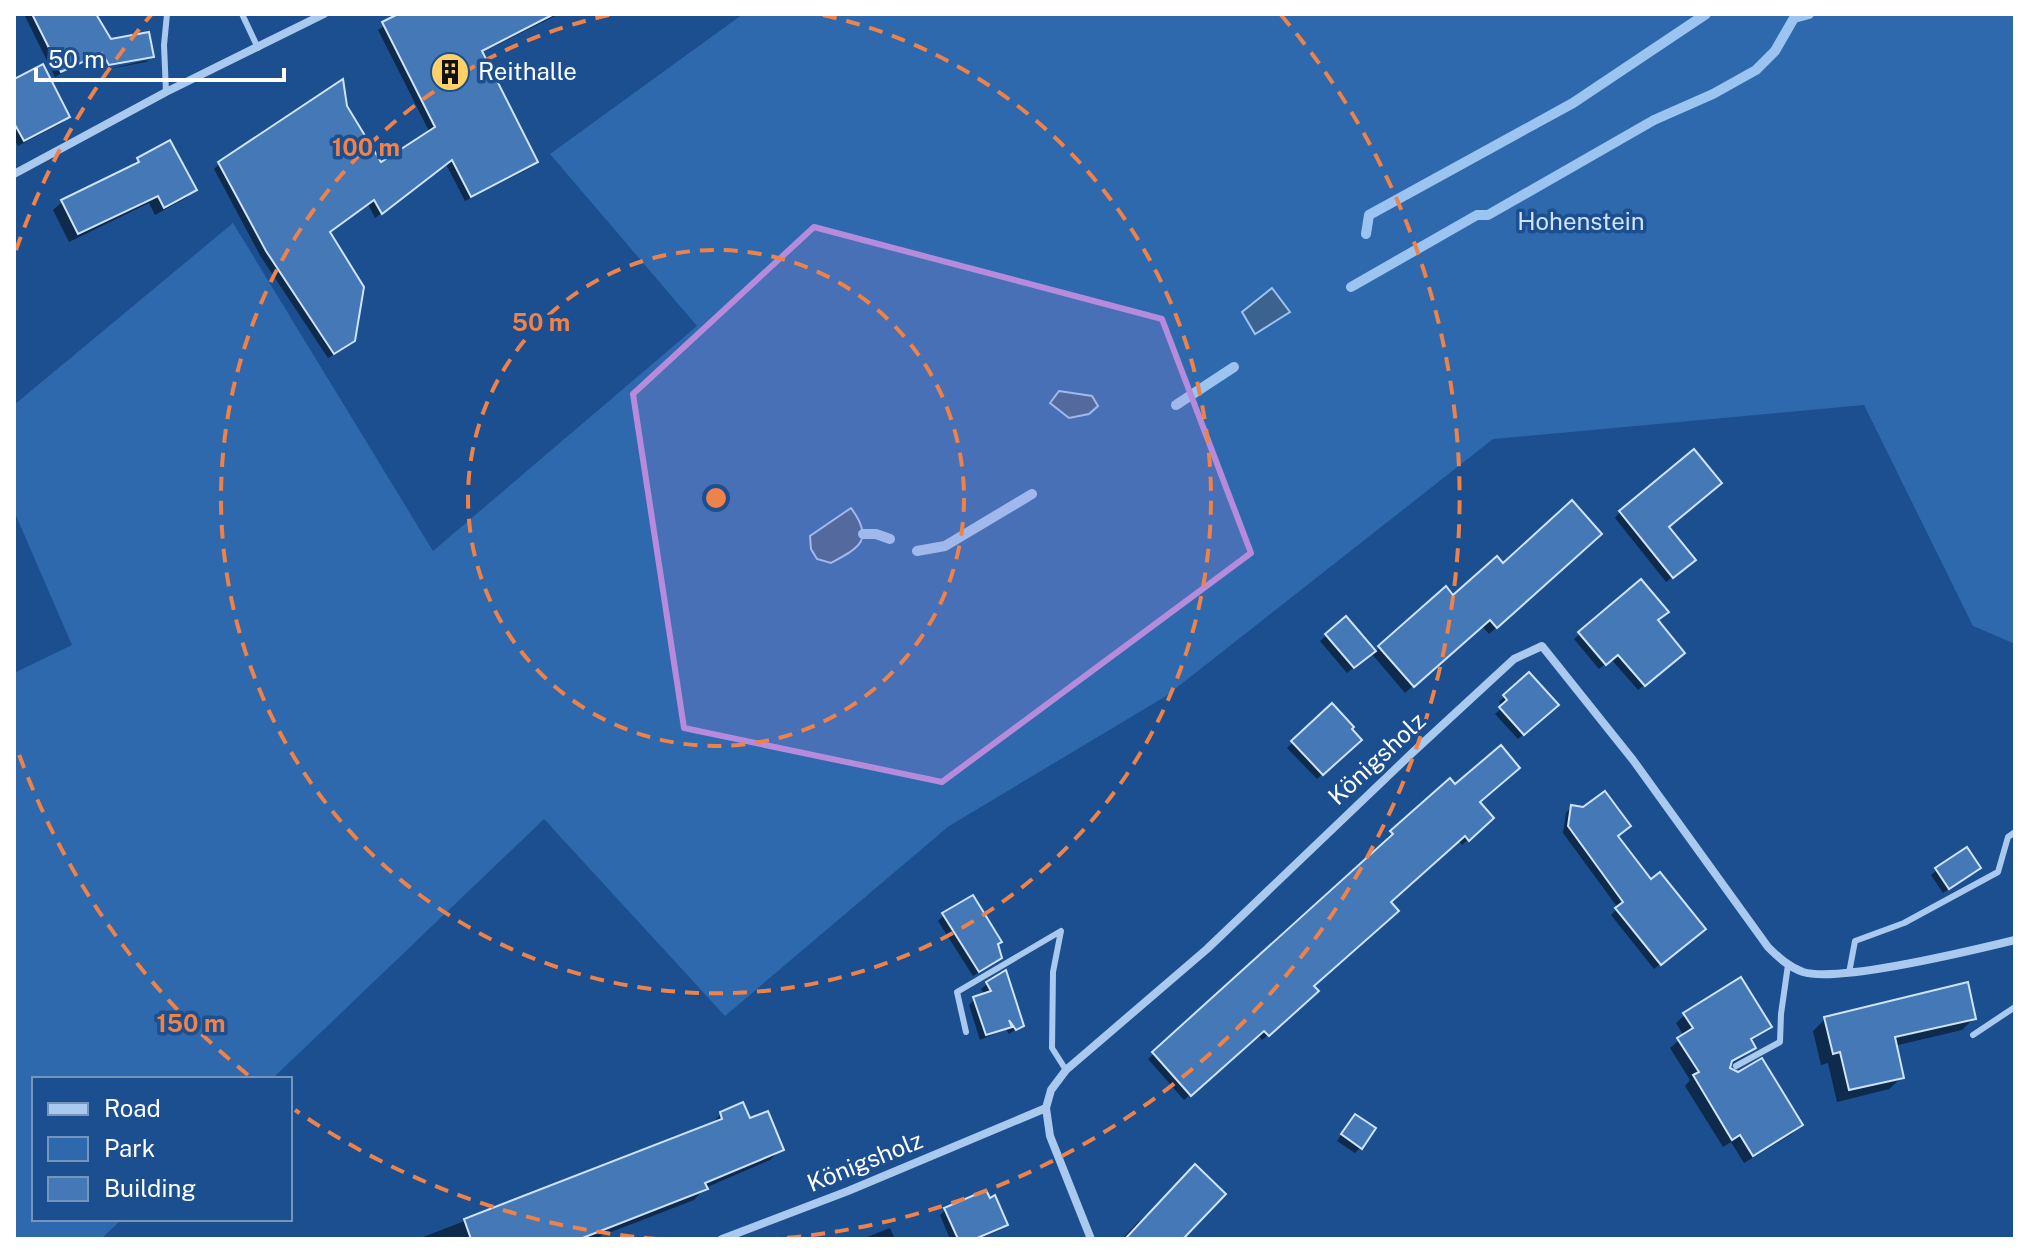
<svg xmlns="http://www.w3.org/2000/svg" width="2029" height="1253" font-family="'Public Sans',sans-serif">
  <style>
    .green { fill: #2e69ad }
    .water { fill: #3c6290; stroke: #9cc4f0; stroke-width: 2 }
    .shadow { fill: #0007 }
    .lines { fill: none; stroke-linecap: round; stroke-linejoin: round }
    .stream { stroke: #9cc4f0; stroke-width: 10 }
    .building { fill: #4478b7; stroke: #cfe3fa; stroke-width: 2 }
    .service { stroke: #a9c9ee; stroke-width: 6 }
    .minor { stroke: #a9c9ee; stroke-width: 8 }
    .marked { fill: #b68bdc; fill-opacity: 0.2; stroke: #b68bdc; stroke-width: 6; stroke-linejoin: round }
    .ring { fill: none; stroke: #ee8249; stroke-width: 4; stroke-dasharray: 14 10 }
    .labels { text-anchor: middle; stroke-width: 7; stroke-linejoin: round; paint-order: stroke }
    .poi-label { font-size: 24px; fill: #fff; stroke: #1b4f8f; text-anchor: start }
    .park-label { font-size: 24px; fill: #cfe3fa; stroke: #1b4f8f }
    .street-label { font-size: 24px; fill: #fff; stroke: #1b4f8f }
    .centre { fill: #ee8249; stroke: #1b4f8f; stroke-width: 4 }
    .ring-label { font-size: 24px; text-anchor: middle; font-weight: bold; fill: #ee8249; stroke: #1b4f8f; stroke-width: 7; stroke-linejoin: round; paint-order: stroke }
  </style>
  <rect width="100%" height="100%" fill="#1b4f8f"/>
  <path class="green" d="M743 14H2015V644L1973 626 1864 405 1493 439 1166 696 949 826 725 1016 544 819 272 1079H34V1219H122L101 1239H14V673L72 645 14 511V405L233 223 433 551 697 326 550 154Z"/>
  <g class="water">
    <path d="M1272 288 1290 312 1255 334 1242 312Z"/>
    <path d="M1059 391 1092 396 1098 406 1089 414 1069 418 1050 403Z"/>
    <path d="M851 508C875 540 859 548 831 563L817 559 811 549 810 536Z"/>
  </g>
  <g class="shadow">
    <path d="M24 14H58L81 61 55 77Z"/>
    <path d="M403 14H559L481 53 536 162 530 168 465 201 446 164 375 218 368 204 329 233 347 346 328 358 261 257 214 169 219 164 345 106 380 165 430 133 378 30Z"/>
    <path d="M91 48 152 57 146 62 103 70 148 60V56L100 64Z"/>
    <path d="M14 96 68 117 62 123 18 146 14 139Z"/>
    <path d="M136 161 142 171 195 189 186 198 155 215 149 203 69 242 53 210 62 202 129 169Z"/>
    <path d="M1620 512 1687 566 1666 582 1615 518Z"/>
    <path d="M1592 541 1489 634 1481 625 1405 693 1371 653 1347 673 1320 641 1346 619 1374 653 1445 589 1453 598 1503 566Z"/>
    <path d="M1641 582 1656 621 1677 658 1638 690 1611 659 1599 669 1574 639Z"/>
    <path d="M1529 675 1556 705 1518 739 1495 714 1503 707 1499 702Z"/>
    <path d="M1332 706 1359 740 1317 779 1287 748Z"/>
    <path d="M1450 781 1477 803 1491 818 1462 845 1458 840 1389 902 1312 986 1311 996 1262 1040 1258 1035 1184 1100 1148 1059 1388 840 1386 838 1392 833Z"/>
    <path d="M1571 807 1616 836 1651 882 1697 934 1654 969 1611 915 1618 908 1563 833 1566 813Z"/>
    <path d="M1937 870 1973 873 1943 893 1931 875Z"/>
    <path d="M944 915 996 945 1000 958 973 976 938 921Z"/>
    <path d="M1005 973 1021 1026 1009 1034 1006 1029 980 1040 969 1005 975 999 985 996 981 989 987 984Z"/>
    <path d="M1685 1015 1769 1026 1750 1042 1754 1048 1745 1056 1729 1065 1728 1069 1801 1125 1792 1134 1744 1163 1731 1142 1723 1147 1685 1086 1690 1080 1670 1048 1684 1036 1676 1023Z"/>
    <path d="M1974 1018 1962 1030 1894 1046 1902 1077 1889 1089 1837 1102 1828 1063 1821 1065 1813 1031 1825 1019Z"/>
    <path d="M721 1114 748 1121 781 1149 770 1160 705 1188 694 1200 593 1239H418L710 1126Z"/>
    <path d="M1350 1122 1361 1147 1355 1153 1337 1141Z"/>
    <path d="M946 1210 1005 1224 1000 1230 979 1239H950L940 1215Z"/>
    <path d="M1139 1221 1141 1224 1180 1239H1122Z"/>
    <path d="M890 1228 895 1239H862Z"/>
  </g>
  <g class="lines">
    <g class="stream">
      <path d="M1366 234 1369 215 1573 103 1706 14"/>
      <path d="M1351 287 1477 215H1488L1654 120 1713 94 1756 70 1775 51 1794 18 1809 14"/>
      <path d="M1176 405 1234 367"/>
      <path d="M863 534H876L890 539"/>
      <path d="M917 551 945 546 1032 494"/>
    </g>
  </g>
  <g class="building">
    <path d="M32 14H96L111 39 149 32 154 57 109 65 102 53 61 72Z"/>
    <path d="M398 14H554L482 51 538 162 471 197 452 160 382 214 374 200 330 232 364 287 355 341 334 354 266 251 218 162 343 79 347 106 381 162 435 127 382 22Z"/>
    <path d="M43 64 70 117 24 141 14 123V79Z"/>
    <path d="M170 140 197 190 164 208 158 196 78 234 61 200 139 162 137 158Z"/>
    <path d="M1694 449 1722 483 1669 527 1696 560 1673 578 1619 511Z"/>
    <path d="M1572 500 1602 534 1497 628 1490 620 1414 687 1378 646 1446 586 1453 595 1497 556 1503 563Z"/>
    <path d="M1641 579 1669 612 1658 620 1685 653 1645 686 1618 655 1606 665 1578 632Z"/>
    <path d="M1346 616 1376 651 1354 668 1325 634Z"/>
    <path d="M1529 672 1559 705 1524 735 1499 707 1507 700 1503 695Z"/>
    <path d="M1332 703 1354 727 1352 729 1362 740 1323 775 1291 741Z"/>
    <path d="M1501 745 1520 768 1480 802 1494 818 1469 841 1465 836 1391 902 1399 911 1314 986 1319 991 1269 1036 1264 1031 1191 1096 1152 1052 1393 834 1390 831 1450 778 1455 784Z"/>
    <path d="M1605 791 1631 826 1618 836 1651 879 1660 872 1706 929 1661 965 1615 908 1623 902 1568 826 1571 805 1583 807Z"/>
    <path d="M1967 847 1981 868 1949 889 1935 868Z"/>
    <path d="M973 895 1002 942 998 944 1002 958 979 972 942 913Z"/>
    <path d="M1006 970 1024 1026 1016 1030 1009 1020 1012 1027 986 1035 973 997 991 991 986 982Z"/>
    <path d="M1741 977 1772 1027 1751 1039 1756 1048 1732 1061 1730 1068 1738 1072 1762 1058 1803 1125 1753 1156 1740 1135 1732 1140 1693 1075 1699 1072 1677 1038 1693 1028 1683 1013Z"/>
    <path d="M1968 982 1976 1019 1895 1037 1904 1078 1849 1090 1840 1052 1833 1054 1824 1017Z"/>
    <path d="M743 1102 750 1118 768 1111 784 1150 705 1183 708 1189 580 1239H471L464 1219 722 1119 720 1112Z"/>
    <path d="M1355 1114 1376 1128 1362 1149 1341 1134Z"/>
    <path d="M1195 1164 1226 1194 1183 1239H1125Z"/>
    <path d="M986 1190 990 1198 995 1195 1008 1225 975 1239H958L944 1208Z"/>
  </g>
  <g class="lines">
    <g class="service">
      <path d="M242 14 258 48"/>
      <path d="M166 92 164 45 167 14"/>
      <path d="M1849 973 1855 941 1904 923 1998 872 2008 837 2015 832"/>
      <path d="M966 1032 957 992 1061 931 1053 972 1052 1048 1066 1070"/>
      <path d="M1973 1035 2015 1007"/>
      <path d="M1736 1066 1780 1042 1781 1014 1788 965"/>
    </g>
    <g class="minor">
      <path d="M14 174 166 92 324 14"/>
      <path d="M1046 1108 1050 1136 1091 1239"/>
      <path d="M722 1239 848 1191 1046 1108 1051 1090 1066 1070 1207 949 1411 754 1514 659 1542 646 1633 760 1768 947C1779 958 1789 967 1803 972 1838 983 1974 950 2015 940"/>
    </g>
  </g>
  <path class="marked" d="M814 227 1162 319 1251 553 942 782 684 728 633 394Z"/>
  <g class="ring">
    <circle cx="716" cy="498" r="248"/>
    <path d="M823 15A495 495 0 1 1 609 15"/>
    <path d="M658 1239A743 743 0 0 1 295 1110M248 1075A743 743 0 0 1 16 746M16 250A743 743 0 0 1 151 15M1281 15A743 743 0 0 1 774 1239"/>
  </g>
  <defs>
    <g id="building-disc" transform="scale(2)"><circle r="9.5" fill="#ffd166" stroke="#1b4f8f"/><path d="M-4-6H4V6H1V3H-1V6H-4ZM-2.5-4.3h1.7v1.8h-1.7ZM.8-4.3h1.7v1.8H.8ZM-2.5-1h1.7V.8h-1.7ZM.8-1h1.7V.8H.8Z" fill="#111"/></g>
  </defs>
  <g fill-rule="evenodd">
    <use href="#building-disc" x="450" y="72"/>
  </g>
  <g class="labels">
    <g class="poi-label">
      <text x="478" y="80">Reithalle</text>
    </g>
    <g class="park-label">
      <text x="1581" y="230">Hohenstein</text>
    </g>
    <g class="street-label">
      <text transform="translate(1377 759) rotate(-43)" y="8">Königsholz</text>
      <text transform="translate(865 1162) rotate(-22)" y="8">Königsholz</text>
    </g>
  </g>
  <circle cx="716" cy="498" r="12" class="centre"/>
  <g class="ring-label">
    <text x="366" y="156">100 m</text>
    <text x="541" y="331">50 m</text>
    <text x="191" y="1032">150 m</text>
  </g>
  <rect width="2029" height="1253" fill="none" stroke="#ffffff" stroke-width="32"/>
  <rect x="32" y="1077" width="260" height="144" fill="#1b4f8f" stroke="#7695bc" stroke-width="2"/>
  <rect x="48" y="1103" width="40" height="12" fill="#a9c9ee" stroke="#7695bc" stroke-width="2"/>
  <text x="104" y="1117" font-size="24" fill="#ffffff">Road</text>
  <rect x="48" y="1137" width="40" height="24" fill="#2e69ad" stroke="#7695bc" stroke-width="2"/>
  <text x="104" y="1157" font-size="24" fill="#ffffff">Park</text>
  <rect x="48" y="1177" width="40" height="24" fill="#4478b7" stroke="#7695bc" stroke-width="2"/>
  <text x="104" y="1197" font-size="24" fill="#ffffff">Building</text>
  <path d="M36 68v12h248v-12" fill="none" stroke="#ffffff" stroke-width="4"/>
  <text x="48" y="68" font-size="24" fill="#ffffff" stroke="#1b4f8f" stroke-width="6" paint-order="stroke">50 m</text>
</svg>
